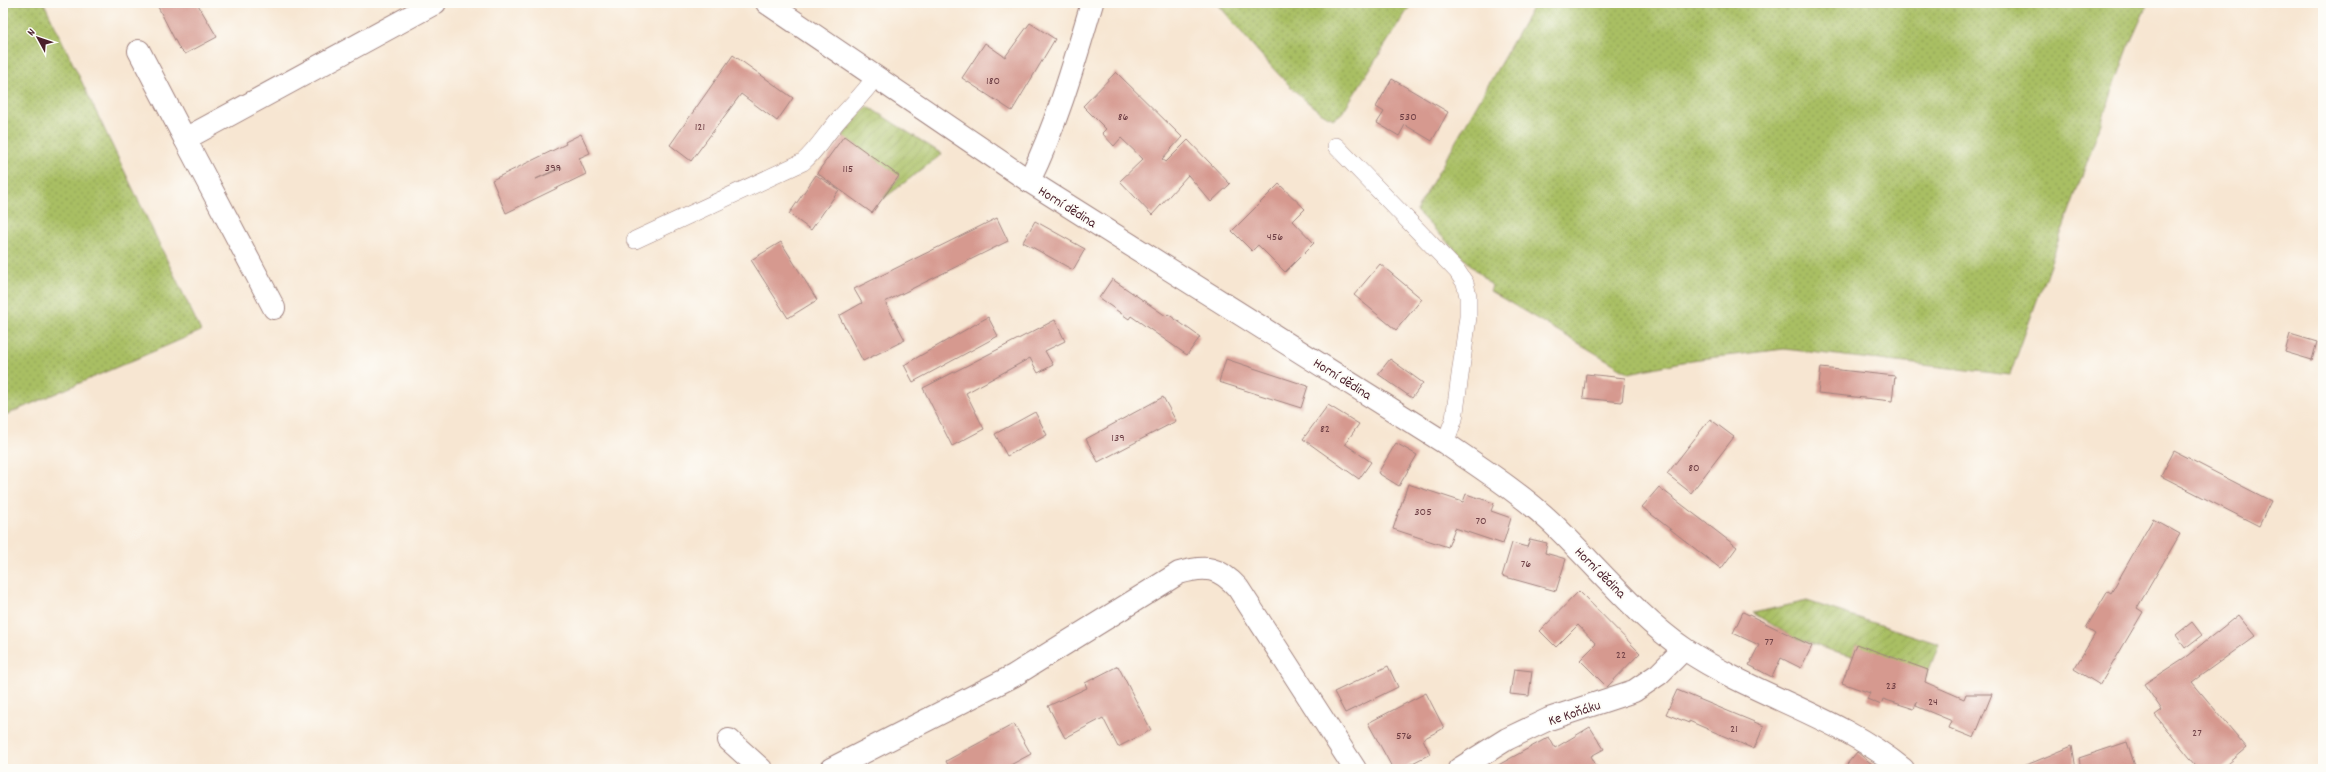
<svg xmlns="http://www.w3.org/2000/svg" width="2326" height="772" font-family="Dekko,sans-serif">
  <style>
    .grass { fill: url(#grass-dots); stroke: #7a6f47 }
    .garden { fill: url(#garden-furrows); stroke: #7a6f47 }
    .building { fill: #d6998f; fill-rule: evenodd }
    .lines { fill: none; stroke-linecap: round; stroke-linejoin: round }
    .lane-casing { stroke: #a0827e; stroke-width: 18 }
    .street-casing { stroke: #a0827e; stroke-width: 24 }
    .lane { stroke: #fff; stroke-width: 17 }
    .street { stroke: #fff; stroke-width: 22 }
    .labels { text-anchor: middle; stroke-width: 4; stroke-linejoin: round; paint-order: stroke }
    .number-label { font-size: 12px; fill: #6d3e44 }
    .street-label { font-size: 14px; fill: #4a1f2b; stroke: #fdfcf7 }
  </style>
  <defs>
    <pattern id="grass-dots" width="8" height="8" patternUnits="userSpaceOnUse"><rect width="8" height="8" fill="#a9bf63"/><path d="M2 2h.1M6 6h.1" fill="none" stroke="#8c9b52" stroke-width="1.8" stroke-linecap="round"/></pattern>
    <pattern id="garden-furrows" width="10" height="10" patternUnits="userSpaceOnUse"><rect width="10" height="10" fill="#a9bf63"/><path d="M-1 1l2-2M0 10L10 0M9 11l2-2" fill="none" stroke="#8c9b52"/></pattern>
  </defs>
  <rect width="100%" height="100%" fill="#fdfcf7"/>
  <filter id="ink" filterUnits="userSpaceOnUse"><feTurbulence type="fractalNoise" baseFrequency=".025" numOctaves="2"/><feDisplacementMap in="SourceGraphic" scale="8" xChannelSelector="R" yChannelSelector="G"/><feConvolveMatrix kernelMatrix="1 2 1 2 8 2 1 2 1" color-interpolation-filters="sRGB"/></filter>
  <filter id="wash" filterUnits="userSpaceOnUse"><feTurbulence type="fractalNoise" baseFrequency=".012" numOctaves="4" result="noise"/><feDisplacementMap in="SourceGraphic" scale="16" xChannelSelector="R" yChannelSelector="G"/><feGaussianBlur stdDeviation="0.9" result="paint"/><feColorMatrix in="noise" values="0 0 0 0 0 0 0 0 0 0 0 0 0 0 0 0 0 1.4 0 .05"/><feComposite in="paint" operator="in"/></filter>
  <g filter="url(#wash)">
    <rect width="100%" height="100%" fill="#f7e6d2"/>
    <g class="grass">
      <path d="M3 3H44L201 331 3 416Z"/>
      <path d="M1217 3H1412L1342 113 1334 119C1302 109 1241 31 1217 3Z"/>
      <path d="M1535 3H2148L2130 43 2010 375 1784 349 1692 360 1629 373 1490 291 1492 286 1416 211Z"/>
    </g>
    <g class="garden">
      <path d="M867 106 942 154 883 199 899 177 842 136Z"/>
      <path d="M1807 601 1939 644 1925 680 1882 663 1829 650 1791 636 1753 613Z"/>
    </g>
    <g id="blocks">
      <g class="building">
        <path d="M156 3H197L217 37 185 54 179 48Z"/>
        <path d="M1030 23 1055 39 1012 111 962 78 985 43 1005 57Z"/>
        <path d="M733 55 793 98 777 121 741 94 691 161 670 145Z"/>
        <path d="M1116 72 1182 137 1162 159 1166 162 1188 140 1230 184 1211 202 1188 175 1152 215 1120 181 1143 159 1121 138 1114 146 1102 133 1106 129 1083 106Z"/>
        <path d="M1392 79 1448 112 1432 141 1405 125 1399 136 1377 123 1384 112 1376 107Z"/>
        <path d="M581 134 590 153 579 158 586 174 506 213 492 180 566 144 565 142ZM561 167 562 168 536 179Z"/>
        <path d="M844 136 899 176 872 213 817 173Z"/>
        <path d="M816 175 839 190 811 230 789 214Z"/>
        <path d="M1279 184 1305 209 1293 221 1314 243 1285 272 1258 245 1252 251 1232 231Z"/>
        <path d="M997 218 1008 241 885 302 905 340 863 361 839 316 862 303 854 289Z"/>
        <path d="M1035 221 1085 249 1073 270 1023 242Z"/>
        <path d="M781 242 817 300 788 318 751 260Z"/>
        <path d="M1380 264 1422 299 1396 330 1354 295Z"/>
        <path d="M1112 279 1166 316 1168 314 1200 337 1187 355 1131 316 1129 319 1099 298Z"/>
        <path d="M988 317 998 336 913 382 904 365Z"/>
        <path d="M1055 320 1065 341 1045 351 1053 365 1038 373 1030 358 966 393 984 429 952 446 923 388Z"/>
        <path d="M2290 334 2317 342 2312 360 2285 352Z"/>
        <path d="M1226 359 1308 386 1301 408 1219 382Z"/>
        <path d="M1390 359 1423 383 1412 398 1378 374Z"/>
        <path d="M1821 368 1895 376 1892 401 1818 393Z"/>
        <path d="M1586 374 1625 378 1622 402 1583 398Z"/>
        <path d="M1163 397 1176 421 1098 462 1086 439Z"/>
        <path d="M1328 405 1359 424 1345 444 1371 462 1359 479 1303 439Z"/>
        <path d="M1035 412 1047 435 1007 456 995 434Z"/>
        <path d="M1710 419 1734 437 1691 493 1667 474Z"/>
        <path d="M1396 443 1417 455 1399 486 1378 473Z"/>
        <path d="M2174 451 2271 501 2259 526 2161 476Z"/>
        <path d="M1408 484 1463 502 1466 494 1494 503 1491 511 1511 518 1503 544 1455 528 1448 547 1393 529Z"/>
        <path d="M1659 487 1737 547 1721 569 1642 507Z"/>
        <path d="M2153 519 2180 534 2137 608 2143 612 2100 685 2074 669 2095 634 2086 628 2108 591 2111 593Z"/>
        <path d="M1530 539 1547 543 1545 553 1566 559 1556 591 1502 576 1512 543 1527 547Z"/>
        <path d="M1579 591 1640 653 1607 687 1580 660 1596 644 1578 625 1556 647 1540 631Z"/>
        <path d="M1743 612 1812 646 1801 668 1781 658 1772 677 1749 665 1759 645 1733 633Z"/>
        <path d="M2238 615 2255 636 2192 682 2247 748 2222 769H2199L2155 715 2162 710 2144 684 2187 656Z"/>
        <path d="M2192 622 2202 635 2185 648 2176 635Z"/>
        <path d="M1856 644 1928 670 1925 682 1964 699 1966 694H1992L1974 738 1949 728 1952 721 1916 706 1917 701 1914 709 1883 699 1881 705 1867 699 1870 693 1842 683Z"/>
        <path d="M1118 666 1151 730 1118 747 1103 718 1065 738 1048 706 1087 688 1085 683Z"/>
        <path d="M1388 666 1398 687 1345 713 1334 692Z"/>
        <path d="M1514 669 1532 671 1529 696 1510 694Z"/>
        <path d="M1677 690 1764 726 1754 749 1689 721V723L1666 714Z"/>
        <path d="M1426 693 1444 728 1423 739 1430 754 1401 769H1393L1368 723Z"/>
        <path d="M1014 724 1031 754 1003 769H950L946 761Z"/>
        <path d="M1590 727 1604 749 1591 756 1598 769 1493 768 1549 737 1555 748Z"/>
        <path d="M2127 742 2136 769H2081L2079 758Z"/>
        <path d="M2072 746 2076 769H2014L2034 762Z"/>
        <path d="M1857 752 1878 769H1843Z"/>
      </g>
    </g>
  </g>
  <g filter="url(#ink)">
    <use href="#blocks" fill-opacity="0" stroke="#a0827e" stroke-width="1"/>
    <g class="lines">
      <g class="lane-casing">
        <g id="lane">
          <path d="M1336 146 1457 271 1465 283 1468 296V317L1454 419 1445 443"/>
          <path d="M635 240 803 162C818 149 827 132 841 117 853 103 865 93 875 77"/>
        </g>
      </g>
      <g class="street-casing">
        <g id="street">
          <path d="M767 3 1029 181 1445 443C1481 468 1519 492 1552 523 1594 563 1638 618 1686 650 1755 696 1838 716 1903 769"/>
          <path d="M139 51 185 139 435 3"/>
          <path d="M185 139 274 308"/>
          <path d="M1029 181C1057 124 1074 64 1092 3"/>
          <path d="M729 740 761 769"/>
          <path d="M831 769 1013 676 1179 573C1206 565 1219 567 1238 588L1355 769"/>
          <path d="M1459 769 1507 739 1549 719 1634 691 1659 674 1684 649"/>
        </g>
      </g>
      <use href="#lane" class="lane"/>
      <use href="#street" class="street"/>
    </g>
  </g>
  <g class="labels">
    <g class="number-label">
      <text x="993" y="84">180</text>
      <text x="1123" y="120">86</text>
      <text x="1408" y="120">530</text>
      <text x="700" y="130">121</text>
      <text x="553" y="171">399</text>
      <text x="848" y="172">115</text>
      <text x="1275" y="240">456</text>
      <text x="1325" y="432">82</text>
      <text x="1118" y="441">139</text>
      <text x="1694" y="471">80</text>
      <text x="1423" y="515">305</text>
      <text x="1481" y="524">70</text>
      <text x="1526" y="567">76</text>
      <text x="1769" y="645">77</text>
      <text x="1621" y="658">22</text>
      <text x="1891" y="689">23</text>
      <text x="1933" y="705">24</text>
      <text x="1734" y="732">21</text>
      <text x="2197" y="736">27</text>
      <text x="1404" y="739">576</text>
    </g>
    <g class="street-label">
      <text transform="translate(1068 206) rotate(32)" y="5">Horní dědina</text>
      <text transform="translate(1343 378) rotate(32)" y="5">Horní dědina</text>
      <text transform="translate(1601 572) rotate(45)" y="5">Horní dědina</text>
      <text transform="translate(1574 712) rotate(-18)" y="5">Ke Koňáku</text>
    </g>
  </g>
  <rect width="2326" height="772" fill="none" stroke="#fdfcf7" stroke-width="16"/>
  <g transform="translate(38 38) rotate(310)" stroke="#fdfcf7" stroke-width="3" paint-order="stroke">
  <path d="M0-3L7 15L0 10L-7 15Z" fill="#4a1f2b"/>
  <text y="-6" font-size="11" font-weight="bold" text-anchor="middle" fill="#4a1f2b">N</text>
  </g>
</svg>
